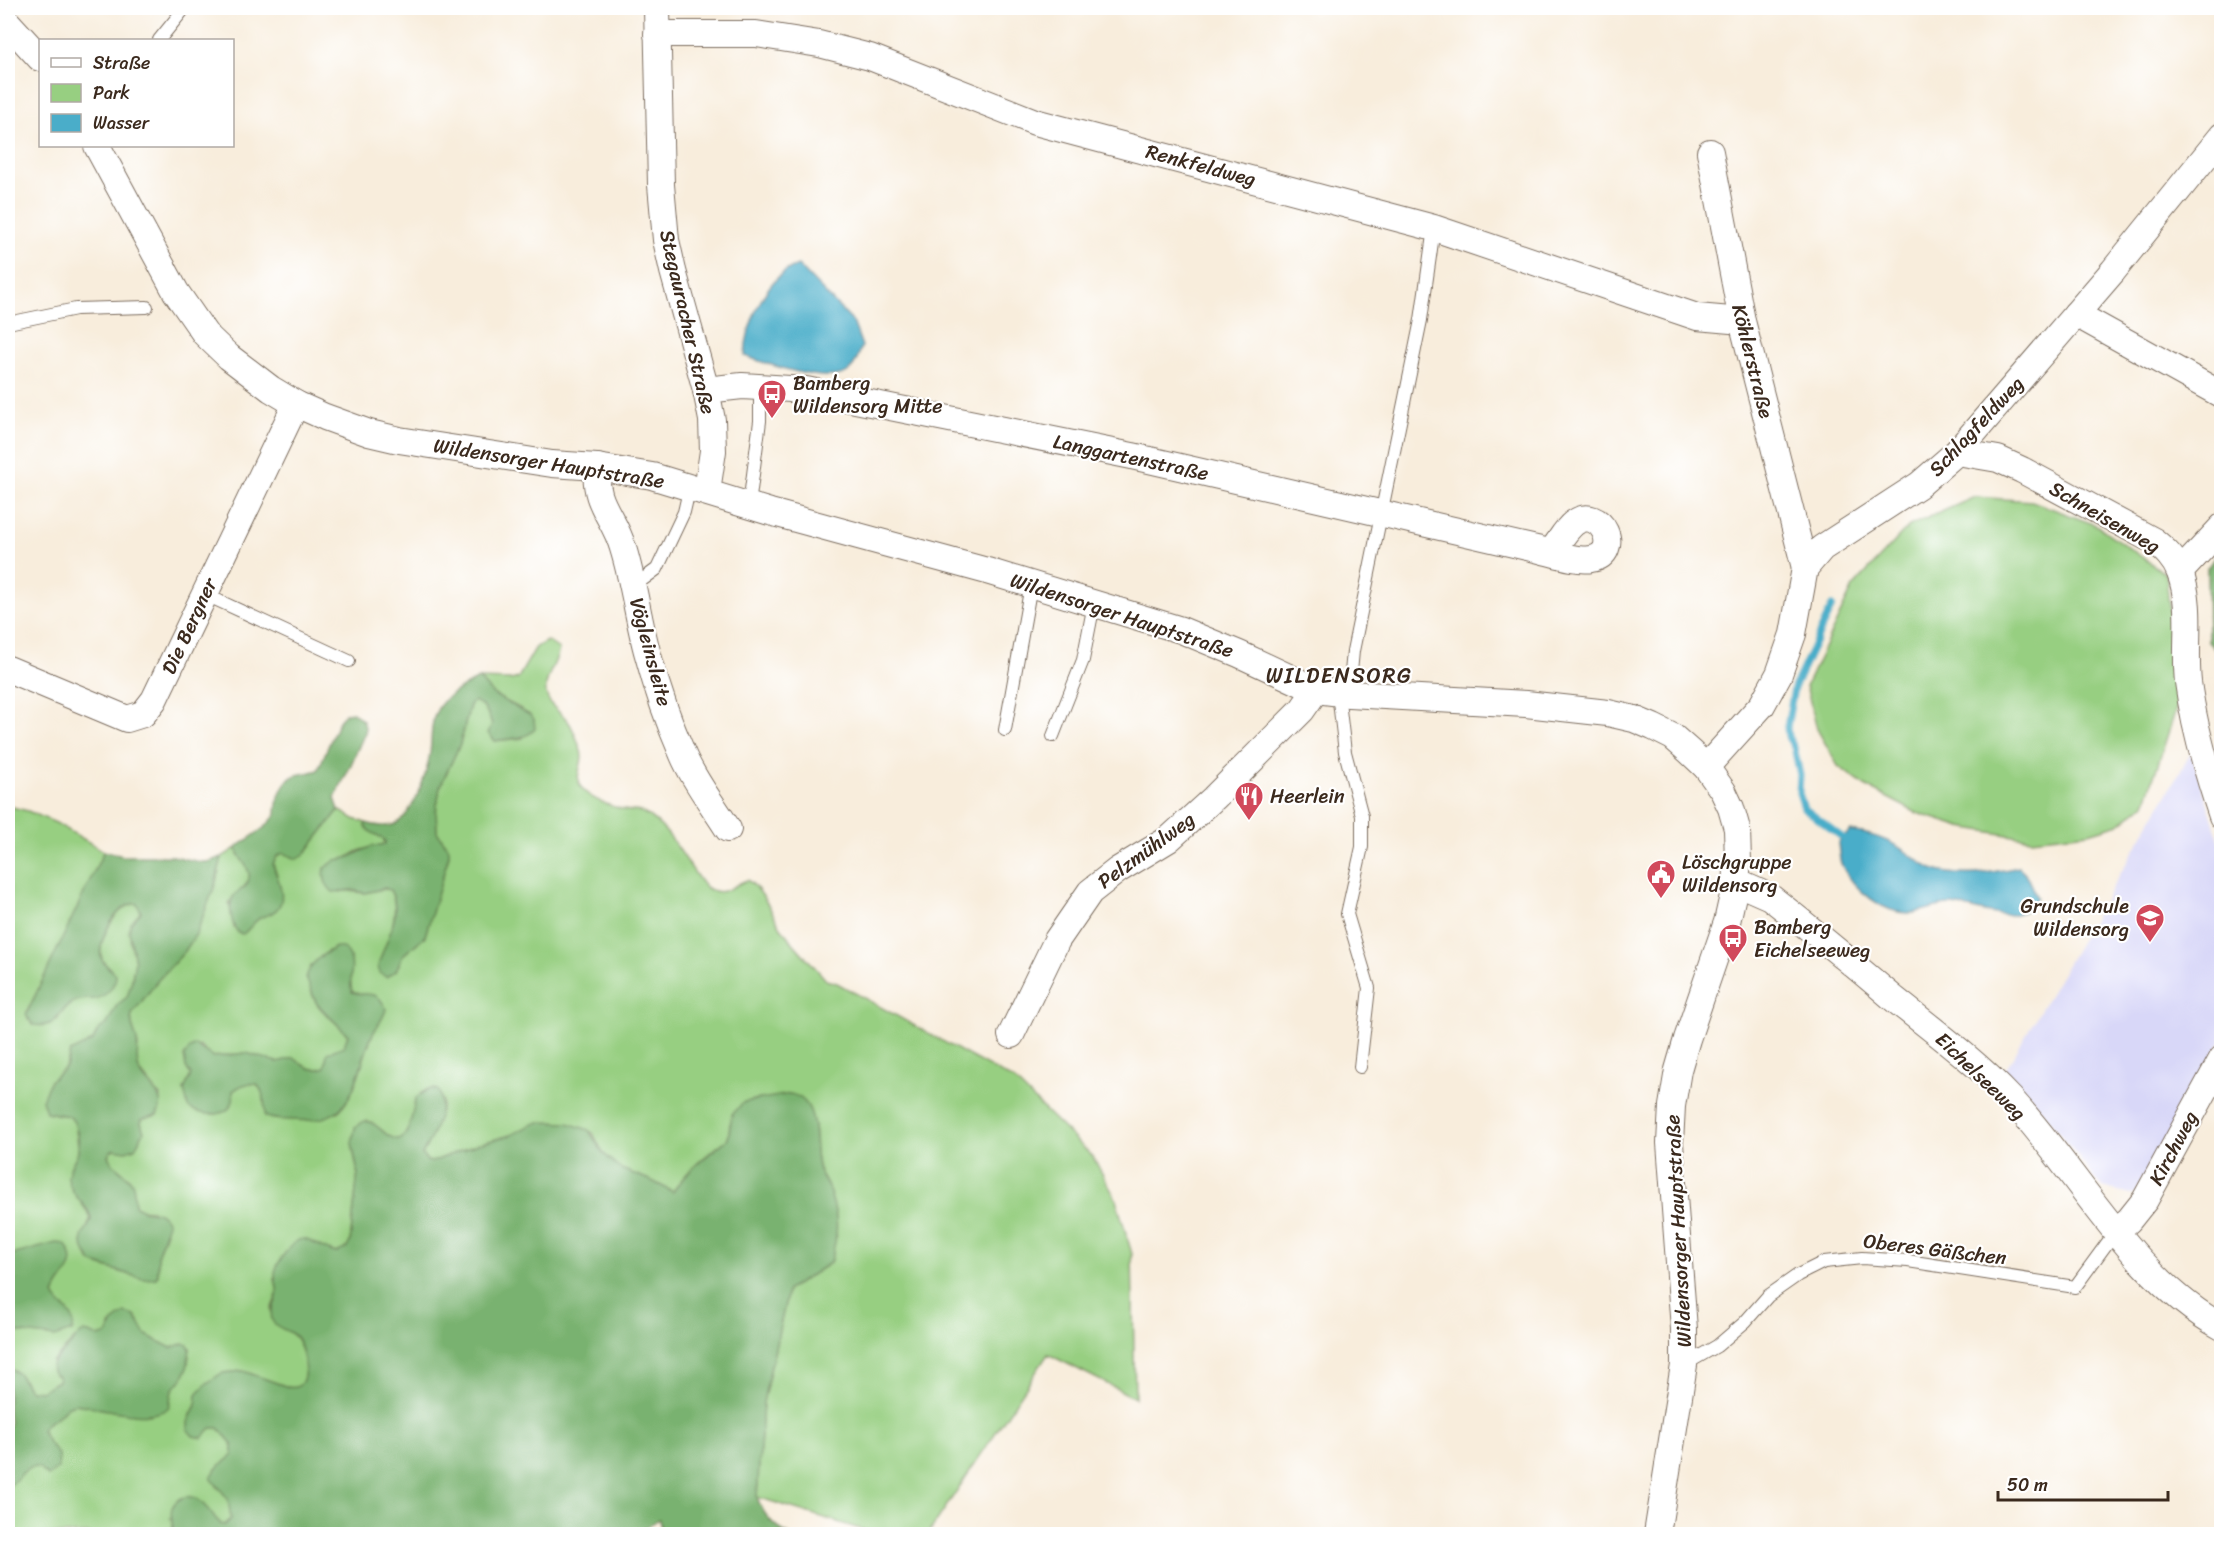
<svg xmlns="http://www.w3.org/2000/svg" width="2229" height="1542" font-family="Sriracha,sans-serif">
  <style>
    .built { fill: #d8d7f8 }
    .green { fill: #97cf81; stroke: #697c50; stroke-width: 1.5; fill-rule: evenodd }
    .forest { fill: #79b26f; stroke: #5a6e46; stroke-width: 1.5 }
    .water { fill: #4aadc9; stroke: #426c74; stroke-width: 1.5 }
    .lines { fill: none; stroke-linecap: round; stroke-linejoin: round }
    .stream { stroke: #4aadc9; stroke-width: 7 }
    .lane-casing { stroke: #7d6e60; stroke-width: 14 }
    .street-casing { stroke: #7d6e60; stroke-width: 28 }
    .lane { stroke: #fff; stroke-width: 12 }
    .street { stroke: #fff; stroke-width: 26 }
    .labels { text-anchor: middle; stroke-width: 4.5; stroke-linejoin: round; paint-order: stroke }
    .street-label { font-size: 20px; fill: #3b2a1e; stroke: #fff }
    .poi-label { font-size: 20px; fill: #3b2a1e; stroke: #fff; text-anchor: start }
    .quarter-label { font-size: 22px; letter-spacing: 1.5px; fill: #3b2a1e; stroke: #fff }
  </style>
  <rect width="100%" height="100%" fill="#fff"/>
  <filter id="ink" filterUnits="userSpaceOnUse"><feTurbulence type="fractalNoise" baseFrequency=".0167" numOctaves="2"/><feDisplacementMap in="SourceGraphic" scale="12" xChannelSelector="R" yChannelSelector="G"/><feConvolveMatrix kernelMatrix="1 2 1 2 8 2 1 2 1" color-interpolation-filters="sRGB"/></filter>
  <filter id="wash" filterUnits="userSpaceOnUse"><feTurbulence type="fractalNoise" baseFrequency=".008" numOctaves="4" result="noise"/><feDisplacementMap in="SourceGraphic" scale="24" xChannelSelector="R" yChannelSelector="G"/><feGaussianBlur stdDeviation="1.35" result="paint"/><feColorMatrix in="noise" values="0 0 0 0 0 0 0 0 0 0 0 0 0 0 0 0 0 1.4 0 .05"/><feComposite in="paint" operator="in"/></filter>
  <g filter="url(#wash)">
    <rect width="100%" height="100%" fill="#f8eddc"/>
    <path class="built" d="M2191 753 2221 845V1042L2134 1195 2102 1187 2025 1090 2004 1072Z"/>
    <g class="green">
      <path d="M1975 497 2032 501 2096 525 2166 574 2178 703 2145 804 2119 824 2089 833 2031 839 1961 827 1917 813 1865 786 1838 766 1817 729 1806 686 1853 587 1909 526Z"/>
      <path d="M547 641 559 649C557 664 544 677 546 693 549 707 560 711 568 721 574 729 578 742 581 751 586 764 571 775 583 790 592 800 613 807 625 810 631 812 638 810 643 813 669 825 687 865 705 887 725 898 728 887 747 880 763 890 770 910 780 926 793 945 811 962 826 980L837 983 1015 1081 1093 1157 1116 1199 1132 1254 1135 1398 1048 1354 928 1534H876L757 1497 763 1402 788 1290 830 1263C833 1249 838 1233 836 1218 835 1207 831 1197 828 1187 826 1180 820 1174 818 1166 811 1135 824 1112 790 1094L774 1098 753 1100 730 1123 728 1139C708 1154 686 1170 673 1192L652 1181 621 1169 603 1153 593 1133 583 1128 553 1122 531 1125 511 1135 478 1144 432 1162 427 1161 422 1154 442 1106V1100L436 1089H428L421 1093C414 1106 411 1131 401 1139 387 1141 380 1124 367 1121L353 1149 358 1173 350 1242 347 1248 337 1253 316 1246 289 1248 280 1260 275 1279 278 1292 271 1310 275 1324C282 1328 291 1331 296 1338 305 1350 313 1393 288 1387L243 1371 222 1373 196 1405 189 1418 211 1428H219L233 1445V1455L216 1469 217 1487C229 1496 231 1505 231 1519L225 1525 221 1524 205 1507 170 1518 174 1525 170 1534H8V1487L28 1468 38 1467 42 1469 59 1457 46 1439 42 1430C46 1421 51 1422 58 1416 65 1410 65 1406 75 1404L149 1415 157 1412 170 1400 172 1389 181 1380 187 1369 190 1348 184 1343 171 1348 146 1335 138 1320 110 1325 109 1333C101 1338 97 1337 89 1333L75 1339 52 1362 60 1377 58 1381 41 1391 29 1390 22 1378 8 1367V1330L47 1336 65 1308 58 1303 54 1295C60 1276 73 1276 70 1252L33 1250 8 1256V806L28 811 56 823 104 851 43 981 27 1011 28 1020H57C66 1005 76 997 93 999L112 970C107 966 102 962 101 955 98 938 119 902 137 904L141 909 130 941 135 961 130 990 127 998 117 1005 107 1024 98 1031 93 1040 83 1047 67 1063 63 1071 55 1114 69 1116 75 1123 78 1145V1153L71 1166 73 1191 91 1217 82 1242 88 1258 93 1263 143 1279 156 1278 158 1274V1253L166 1232 152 1210 139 1209 135 1205C133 1197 135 1188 131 1181 125 1171 113 1168 108 1156L110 1152 114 1149C132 1149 136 1150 144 1132L141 1123 142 1119 157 1115 160 1096 139 1070 136 1056 138 1046 130 1019 132 1014 158 980 185 951 196 934 215 885 222 857 236 848C238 858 253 870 249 880 246 887 234 895 229 903L234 927C267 920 265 913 280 885L273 864 277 856 283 853 292 857 303 856 339 810 354 819 366 823 365 826 371 832 383 838 385 844 358 851 347 858 336 860 340 892C350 889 356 893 365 893 374 892 381 887 390 890 402 910 388 943 379 962L399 965 402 956 425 936 449 855 445 843 437 832 436 812 440 787 460 744 470 705 474 701C490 706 493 727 495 741L523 738 521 709 494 695 479 679 511 680 518 678 536 647ZM328 951 350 981 352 992 361 994 382 1018C362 1046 361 1090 338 1112 320 1114 279 1125 265 1115 264 1102 266 1095 257 1084 248 1082 240 1085 233 1091V1100L217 1114 201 1113 184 1090 191 1075 186 1067 200 1046 213 1057 246 1053 277 1062 294 1058C304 1065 312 1073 325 1068 330 1049 331 1056 344 1046L348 1036C342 1027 334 1022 327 1015 311 1001 308 986 311 966Z"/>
    </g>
    <g class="forest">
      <path d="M2221 549V656L2208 642 2207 568Z"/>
      <path d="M479 679 494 695 530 715 534 719 535 729C525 740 510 738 495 741L488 733 492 724C489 714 484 704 474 701L470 705 460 744 440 787 436 812 437 832 449 849V855L425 936 402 956 396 971 386 977 380 973 378 967C383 943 405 915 390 890L385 888 365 893 352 890 333 892C325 885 323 878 325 868L336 860 347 858 370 847 385 844V841C379 834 369 834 365 826L366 823C375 826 389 828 397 823 415 811 427 773 430 753 432 740 430 724 436 712 443 696 464 686 479 679Z"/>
      <path d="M353 712 363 721 366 730 350 767 338 791 335 798 339 810 303 856 297 859 283 853 277 856 273 864C276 877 288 897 277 909 273 914 266 915 260 918 253 922 250 929 243 934L238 933C234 927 232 922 231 915 227 886 246 896 249 878 251 868 238 858 236 848L265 827 276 815C276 803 281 782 294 776 301 773 310 773 318 770L339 721 346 713Z"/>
      <path d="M104 851 123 856H173L200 862H208L222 857 215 885 196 934 185 951 158 980 132 1014C129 1025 136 1032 137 1042 139 1052 135 1060 139 1070 147 1087 169 1096 157 1115L142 1119 141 1123 144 1132 135 1148 126 1151 114 1149 110 1152 108 1156C113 1168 124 1171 131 1181 136 1188 133 1197 135 1205 147 1217 159 1204 168 1223L158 1253V1274L156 1278 143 1279 93 1263C87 1257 79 1242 83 1234 86 1228 92 1224 91 1217 89 1206 69 1195 68 1177 68 1167 76 1160 78 1151 80 1141 77 1122 69 1116L46 1112 42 1100 50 1081 66 1067 70 1052 93 1041 98 1030 107 1024 117 1005 127 997 132 980 135 961 129 931 131 923 141 912 137 904C118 901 97 940 101 957 103 965 111 969 116 975 116 985 106 997 95 999 87 1000 80 998 72 1003 53 1014 61 1028 33 1025L26 1015Z"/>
      <path d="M336 947 345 949C358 966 347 974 352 992 368 997 377 988 386 1009 383 1021 373 1030 369 1042 352 1089 353 1125 292 1120 282 1119 273 1121 265 1116 264 1103 266 1095 257 1084 248 1082 240 1085 233 1091 233 1094 234 1098 233 1101 228 1119 199 1116 188 1107L184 1090 191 1075 186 1067 184 1056 190 1048 195 1045 213 1057 246 1053 277 1062 294 1058C303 1066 313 1073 325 1067L327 1053 344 1046 348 1035 317 1004 306 978C310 962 322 955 336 947Z"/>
      <path d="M428 1089 438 1090C448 1105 431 1140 422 1154L427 1161 432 1162 478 1144 511 1135 531 1125 539 1122 568 1123 589 1130 603 1153 621 1169 652 1181 673 1192C687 1170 708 1155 728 1139L732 1114 744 1102 790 1094C823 1100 811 1148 819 1170 821 1176 826 1181 828 1187 831 1196 835 1207 836 1218 838 1234 834 1248 830 1263L788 1290 763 1402 757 1497C763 1514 772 1525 788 1534H661L659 1519 638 1533 611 1528 599 1534H170L173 1528C172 1516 167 1507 180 1499 198 1488 210 1515 221 1524L225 1525 231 1519 228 1499 211 1478 216 1469 233 1455V1445L219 1428H211L202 1438 193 1436 188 1430V1422L196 1405 197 1394 207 1383 222 1373 243 1371 288 1387C313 1393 305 1349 296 1337 290 1330 277 1329 273 1322 268 1313 276 1304 277 1296 279 1288 274 1281 275 1273 276 1264 292 1239 303 1239 309 1239 326 1251 336 1253L347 1248 350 1242 358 1173 352 1143 355 1128 364 1121C379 1121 385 1141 401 1139 413 1129 411 1111 416 1098Z"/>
      <path d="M56 1243 65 1244C83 1268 60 1275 54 1295 60 1309 79 1313 72 1331L55 1337 9 1331 8 1330V1256Z"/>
      <path d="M125 1313 135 1316 146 1335 171 1348 184 1343 188 1345 190 1348 187 1369 181 1380 172 1390 169 1407C152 1424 98 1407 75 1404 65 1406 65 1410 58 1416 51 1422 46 1421 42 1430L46 1439 59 1456 58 1468 48 1476 38 1467 28 1468 8 1487V1427L10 1423 8 1416V1367L19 1374 29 1390 41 1391 58 1381 59 1377C43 1369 56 1359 65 1350 70 1346 74 1340 79 1335L84 1332C94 1334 99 1340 109 1333L112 1323Z"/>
    </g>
    <g class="water">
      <path d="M798 265 853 322 862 346C859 353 856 365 849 371 830 386 767 364 745 356 746 325 765 276 798 265Z"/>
      <path d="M1850 831C1871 834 1887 839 1905 851 1914 857 1923 865 1932 869 1961 879 1990 873 2019 867L2025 873 2037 898C2017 930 1981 908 1952 905 1938 904 1925 912 1911 913 1884 915 1854 889 1842 866 1839 859 1839 850 1838 843Z"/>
    </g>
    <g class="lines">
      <path class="stream" d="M1832 606 1794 688 1787 727 1788 737 1794 747 1800 775 1799 793 1804 808 1843 838"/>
    </g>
  </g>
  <g filter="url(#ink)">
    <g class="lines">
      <g class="lane-casing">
        <g id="lane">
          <path d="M159 40 184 9"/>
          <path d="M8 323 76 309 147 307"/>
          <path d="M749 505 760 421V387"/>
          <path d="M634 586 657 569 684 512 690 486"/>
          <path d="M204 594 349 661"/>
          <path d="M1338 693 1345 752 1362 816V847L1347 914 1369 988 1360 1067"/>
          <path d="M1349 694 1353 651 1421 320 1434 228"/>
          <path d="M1005 730 1031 585"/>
          <path d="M1053 736 1083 660 1094 604"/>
          <path d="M1684 1365 1717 1346 1745 1322 1768 1296 1798 1275 1824 1262 1862 1258 1908 1261 2075 1287 2116 1231"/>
        </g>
      </g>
      <g class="street-casing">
        <g id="street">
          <path d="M657 8 661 185 666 240 673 271 706 390 712 420 713 451 707 491"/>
          <path d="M8 23 40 58"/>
          <path d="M657 34H756L819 44 870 57 1035 122 1434 228 1697 317 1742 321"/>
          <path d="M97 146 176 292 205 334 229 357 271 389 296 404 325 417 369 433 399 440 552 464 597 467 652 476 770 512 987 571 1181 630 1239 654 1316 690 1349 694 1526 704 1608 713 1634 719 1653 727 1673 737 1690 752 1706 767 1723 791 1731 808 1737 829 1738 862 1736 882 1727 922 1687 1039 1678 1070 1672 1106 1670 1143 1684 1329V1365L1657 1534"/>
          <path d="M1710 152 1742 321 1805 568"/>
          <path d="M2076 314 2222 395"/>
          <path d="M706 390 742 386 806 390 1132 456 1536 549C1550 552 1578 562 1591 559 1624 554 1601 503 1574 523 1564 531 1559 543 1551 552"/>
          <path d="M1957 452 1998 459 2022 470 2154 541C2165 550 2175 559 2180 573 2193 606 2184 647 2188 682 2194 728 2207 772 2222 816"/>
          <path d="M597 467C593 504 614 516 623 548 634 583 638 620 648 655 657 689 669 723 683 755 694 781 713 805 728 829"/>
          <path d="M2180 572 2222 527"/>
          <path d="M8 669 127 719 143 714 154 700 296 404"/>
          <path d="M1706 767 1762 705 1779 674 1793 634 1805 568 1822 548 1919 485 1957 452 2113 271 2222 136"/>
          <path d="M1736 882 1770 897C1812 930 1853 964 1893 998 1933 1030 1975 1061 2010 1098 2078 1171 2132 1278 2222 1327"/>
          <path d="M1011 1035 1057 940 1090 892 1118 870 1169 839 1214 798 1302 710 1316 690"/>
          <path d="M2116 1231 2129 1220 2145 1200 2222 1059"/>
        </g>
      </g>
      <use href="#lane" class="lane"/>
      <use href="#street" class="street"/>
    </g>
  </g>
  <defs>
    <g id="bus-pin" transform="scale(1.5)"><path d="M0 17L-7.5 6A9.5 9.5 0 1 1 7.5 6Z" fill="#d1495b" stroke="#fff"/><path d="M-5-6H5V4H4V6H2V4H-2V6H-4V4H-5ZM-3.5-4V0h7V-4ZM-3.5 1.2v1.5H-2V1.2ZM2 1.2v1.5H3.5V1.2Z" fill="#fff"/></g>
    <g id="restaurant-pin" transform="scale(1.5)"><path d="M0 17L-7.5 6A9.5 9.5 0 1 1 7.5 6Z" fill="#d1495b" stroke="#fff"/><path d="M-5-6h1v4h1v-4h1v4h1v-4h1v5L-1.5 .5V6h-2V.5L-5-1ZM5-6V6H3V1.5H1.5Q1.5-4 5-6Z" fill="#fff"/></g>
    <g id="civic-pin" transform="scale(1.5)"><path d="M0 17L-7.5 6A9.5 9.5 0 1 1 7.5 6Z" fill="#d1495b" stroke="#fff"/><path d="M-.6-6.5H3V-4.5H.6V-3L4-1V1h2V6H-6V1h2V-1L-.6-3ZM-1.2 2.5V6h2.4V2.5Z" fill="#fff"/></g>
    <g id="school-pin" transform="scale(1.5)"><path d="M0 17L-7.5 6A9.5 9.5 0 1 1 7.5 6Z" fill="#d1495b" stroke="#fff"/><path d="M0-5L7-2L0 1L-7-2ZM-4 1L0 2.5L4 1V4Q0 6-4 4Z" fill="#fff"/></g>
  </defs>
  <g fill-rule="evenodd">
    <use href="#bus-pin" x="772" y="394"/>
    <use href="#restaurant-pin" x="1249" y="796"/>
    <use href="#civic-pin" x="1661" y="874"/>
    <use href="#school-pin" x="2150" y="918"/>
    <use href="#bus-pin" x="1733" y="938"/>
  </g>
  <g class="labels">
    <g class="street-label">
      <text transform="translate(1201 165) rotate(15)" y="7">Renkfeldweg</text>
      <text transform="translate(688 322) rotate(77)" y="7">Stegauracher Straße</text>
      <text transform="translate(1753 361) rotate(76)" y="7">Köhlerstraße</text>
      <text transform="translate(1976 426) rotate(-47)" y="7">Schlagfeldweg</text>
      <text transform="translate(1131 457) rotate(12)" y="7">Langgartenstraße</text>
      <text transform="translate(549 463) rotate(9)" y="7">Wildensorger Hauptstraße</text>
      <text transform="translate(2105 517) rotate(30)" y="7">Schneisenweg</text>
      <text transform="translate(1122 615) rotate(18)" y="7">Wildensorger Hauptstraße</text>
      <text transform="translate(189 626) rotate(-65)" y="7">Die Bergner</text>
      <text transform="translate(651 652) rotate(75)" y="7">Vögleinsleite</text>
      <text transform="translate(1146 850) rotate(-36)" y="7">Pelzmühlweg</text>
      <text transform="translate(1981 1076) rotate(44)" y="7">Eichelseeweg</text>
      <text transform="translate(2173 1148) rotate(-62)" y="7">Kirchweg</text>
      <text transform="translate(1678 1231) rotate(-93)" y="7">Wildensorger Hauptstraße</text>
      <text transform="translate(1935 1249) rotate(7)" y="7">Oberes Gäßchen</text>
    </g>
    <g class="poi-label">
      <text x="793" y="390">Bamberg<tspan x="793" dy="23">Wildensorg Mitte</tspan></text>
      <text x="1270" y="803">Heerlein</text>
      <text x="1682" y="869">Löschgruppe<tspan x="1682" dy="23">Wildensorg</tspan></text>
      <text x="2129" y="913" text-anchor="end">Grundschule<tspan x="2129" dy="23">Wildensorg</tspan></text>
      <text x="1754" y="934">Bamberg<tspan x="1754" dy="23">Eichelseeweg</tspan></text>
    </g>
    <g class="quarter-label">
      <text x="1339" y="683">WILDENSORG</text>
    </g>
  </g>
  <rect width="2229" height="1542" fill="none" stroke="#fff" stroke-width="30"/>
  <rect x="39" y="39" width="195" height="108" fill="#ffffff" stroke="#b1aaa5" stroke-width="1.5"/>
  <rect x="51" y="58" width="30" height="9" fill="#ffffff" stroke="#b1aaa5" stroke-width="1.5"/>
  <text x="93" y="69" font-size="18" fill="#3b2a1e">Straße</text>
  <rect x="51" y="84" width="30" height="18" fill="#97cf81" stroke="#b1aaa5" stroke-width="1.5"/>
  <text x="93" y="99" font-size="18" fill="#3b2a1e">Park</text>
  <rect x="51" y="114" width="30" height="18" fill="#4aadc9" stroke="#b1aaa5" stroke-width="1.5"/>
  <text x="93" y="129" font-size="18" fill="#3b2a1e">Wasser</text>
  <path d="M1998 1491v9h170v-9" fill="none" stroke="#3b2a1e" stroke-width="3"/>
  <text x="2007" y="1491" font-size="18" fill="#3b2a1e" stroke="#ffffff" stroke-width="4.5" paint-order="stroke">50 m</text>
</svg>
